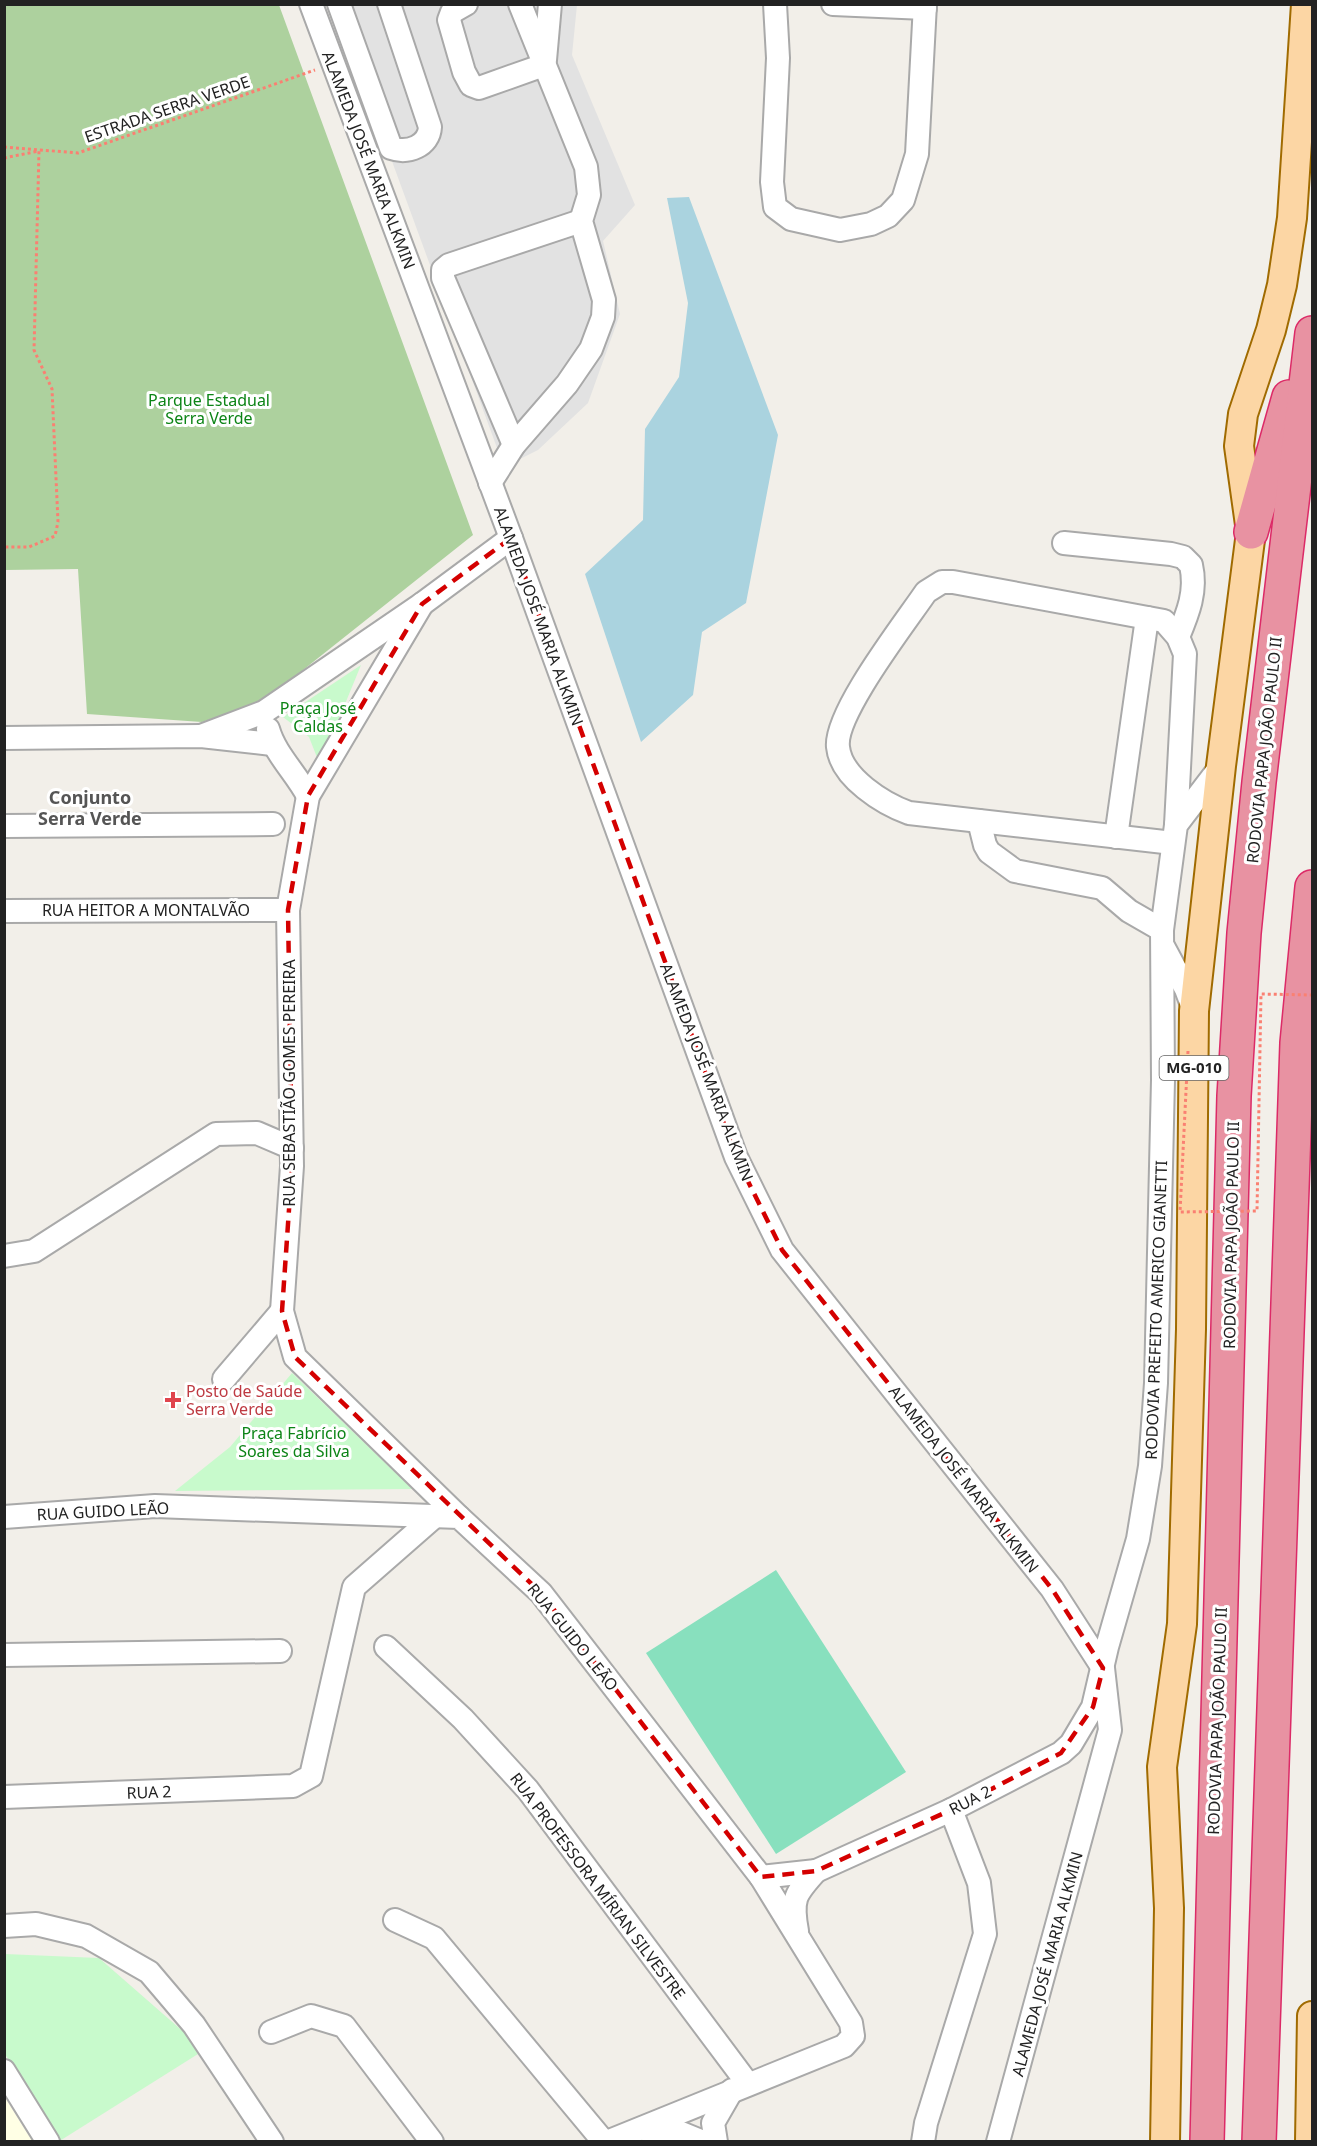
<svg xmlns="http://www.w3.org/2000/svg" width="1317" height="2146" font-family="'Noto Sans',sans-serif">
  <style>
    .education { fill: #ffffe5 }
    .forest { fill: #add19e }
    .park { fill: #c8facc }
    .pitch { fill: #88e0be }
    .parking { fill: #e2e2e2 }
    .water { fill: #aad3df }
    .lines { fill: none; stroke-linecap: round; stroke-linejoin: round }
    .minor-casing { stroke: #a9a9a9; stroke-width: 26 }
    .major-casing { stroke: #a06b00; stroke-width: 32 }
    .highway-casing { stroke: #dc2a67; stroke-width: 36 }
    .path { stroke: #fa8072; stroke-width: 3; stroke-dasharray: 3 3; stroke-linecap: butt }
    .minor { stroke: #fff; stroke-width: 22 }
    .major { stroke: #fcd6a4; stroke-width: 28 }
    .highway { stroke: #e892a2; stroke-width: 33 }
    .path-bridge { stroke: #fa8072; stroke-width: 3; stroke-dasharray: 3 3; stroke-linecap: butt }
    .marked { fill: none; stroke: #d40000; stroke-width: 4.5; stroke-dasharray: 12 8; stroke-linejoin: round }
    .health-dot { fill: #e0444e; stroke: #fff; stroke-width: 2 }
    .labels { text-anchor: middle; stroke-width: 6; stroke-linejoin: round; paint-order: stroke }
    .shield { fill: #fff; stroke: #646464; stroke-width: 1.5 }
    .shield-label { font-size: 15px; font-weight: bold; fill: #222 }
    .street-label { font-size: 16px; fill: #222; stroke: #fff }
    .park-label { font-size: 16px; fill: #0c8416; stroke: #fff }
    .health-label { font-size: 16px; fill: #be3a42; stroke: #fff; text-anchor: start }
    .neighbourhood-label { font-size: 18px; font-weight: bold; fill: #555; stroke: #fff }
  </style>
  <rect width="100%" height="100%" fill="#f2efe9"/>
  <path class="education" d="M5 2098 32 2141H5Z"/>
  <path class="forest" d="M4 5H279L473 535 264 701 202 722 87 714 78 569 5 570Z"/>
  <g class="park">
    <path d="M361 665 320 765 309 737 283 717Z"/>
    <path d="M292 1373 412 1489 175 1491 230 1447Z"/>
    <path d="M5 1954 99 1958 186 2034 198 2054 58 2142 5 2054Z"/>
  </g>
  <path class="pitch" d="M776 1570 906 1772 776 1854 646 1653Z"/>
  <path class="parking" d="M329 5H577L572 55 635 205 603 241 620 314 588 403 538 450 504 467 378 123Z"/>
  <path class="water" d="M689 197 778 435 746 603 702 632 693 695 641 742 585 574 643 520 645 429 679 377 688 303 667 198Z"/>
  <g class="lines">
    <g class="minor-casing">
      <g id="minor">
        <path d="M311 4 511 538 736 1157 782 1250 1052 1589 1103 1668 1110 1730 998 2142"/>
        <path d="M339 4 391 148C408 154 429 146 430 127L389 4"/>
        <path d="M466 4 452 12 449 20 464 72 471 85 479 88 544 65"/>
        <path d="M775 4 778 58 772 182 775 207 791 219 840 230 871 224 888 216 903 200 917 154 925 4"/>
        <path d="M833 4 925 8"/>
        <path d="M545 60 550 4"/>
        <path d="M514 445 443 278V270L449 265 581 221"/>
        <path d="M490 483 514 445 567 384 591 349 603 317 604 300 581 221 589 195 586 167 520 4"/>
        <path d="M1064 543 1171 554 1183 557 1191 565C1197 591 1188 613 1178 637"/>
        <path d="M422 604 308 796 288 910 292 1166 282 1311 295 1357 459 1517"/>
        <path d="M268 729C275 754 296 773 308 796"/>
        <path d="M201 736 264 712 422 604 511 538"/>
        <path d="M4 738 201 736 272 744"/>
        <path d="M979 821 985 845 989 852 1015 871 1102 888 1129 911 1162 930"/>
        <path d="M4 826 273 824"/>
        <path d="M1116 837 1147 618"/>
        <path d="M1173 843 909 813C884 804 841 778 838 747 834 714 905 623 926 592L942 582H953L1164 621 1178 637 1185 654 1176 825"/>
        <path d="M4 911 288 910"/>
        <path d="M1164 948 1186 989 1194 1010"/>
        <path d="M4 1256 34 1251 216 1134 257 1133 292 1148"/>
        <path d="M224 1379 282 1311"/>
        <path d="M4 1517 155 1506 459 1517 541 1593 761 1877 851 2023 853 2036 844 2046 607 2142"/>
        <path d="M386 1647 463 1719 528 1790 748 2084"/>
        <path d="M4 1655 280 1651"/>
        <path d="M4 1797 293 1786 311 1776 354 1587 434 1517"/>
        <path d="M761 1877 816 1871 951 1810 1061 1753 1071 1744 1093 1707 1107 1647 1138 1539 1150 1466 1156 1383 1163 1080 1162 930 1176 825 1221 766"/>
        <path d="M395 1920 434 1938 604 2142"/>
        <path d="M4 1926 36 1924 86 1936 149 1972 194 2025 272 2142"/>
        <path d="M797 1931C791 1899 795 1894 816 1871"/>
        <path d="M271 2032 311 2016 344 2026 432 2142"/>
        <path d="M4 2071 48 2142"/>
        <path d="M647 2130 676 2131 703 2142"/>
        <path d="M716 2142 713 2123 732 2090"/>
        <path d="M923 2142 926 2123 985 1934 979 1883 951 1810"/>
      </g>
    </g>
    <g class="major-casing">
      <g id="major">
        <path d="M1165 2142 1169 1908 1162 1767 1182 1624 1191 1329 1194 1011 1221 766 1251 532 1239 446 1243 414 1271 330 1282 285 1292 218 1306 4"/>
        <path d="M1310 2142 1312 2016"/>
      </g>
    </g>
    <g class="highway-casing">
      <g id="highway">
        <path d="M1251 532 1289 397"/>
        <path d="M1207 2142 1234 1096 1244 933 1259 782 1312 333"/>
        <path d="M1259 2142 1297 1043 1312 887"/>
      </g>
    </g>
    <g class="path">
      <path d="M4 147 78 153 315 70"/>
      <path d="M4 158 39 151 34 350 52 389 58 522 55 536 29 547H4"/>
    </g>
    <use href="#minor" class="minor"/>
    <use href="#major" class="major"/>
    <use href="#highway" class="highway"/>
    <path class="path-bridge" d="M1188 1051 1180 1212 1257 1211 1261 994 1312 995"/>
  </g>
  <path class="marked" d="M511 538 736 1157 782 1250 1052 1589 1103 1668 1093 1707 1061 1753 951 1810 816 1871 761 1877 541 1593 295 1357 282 1311 292 1166 288 910 308 796 422 604Z"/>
  <path class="health-dot" d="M170 1391h6v6h6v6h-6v6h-6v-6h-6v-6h6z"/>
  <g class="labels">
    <rect class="shield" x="1159.5" y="1056" width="69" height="24" rx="4.5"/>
    <g class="shield-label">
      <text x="1194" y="1073">MG-010</text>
    </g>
    <g class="street-label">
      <text transform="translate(167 109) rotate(-19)" y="6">ESTRADA SERRA VERDE</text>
      <text transform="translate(369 160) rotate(69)" y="6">ALAMEDA JOSÉ MARIA ALKMIN</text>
      <text transform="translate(539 616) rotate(70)" y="6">ALAMEDA JOSÉ MARIA ALKMIN</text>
      <text transform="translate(1264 750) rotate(-84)" y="6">RODOVIA PAPA JOÃO PAULO II</text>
      <text x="146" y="916">RUA HEITOR A MONTALVÃO</text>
      <text transform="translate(707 1072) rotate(69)" y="6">ALAMEDA JOSÉ MARIA ALKMIN</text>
      <text transform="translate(289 1083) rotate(-90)" y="6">RUA SEBASTIÃO GOMES PEREIRA</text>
      <text transform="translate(1231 1235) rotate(-89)" y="6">RODOVIA PAPA JOÃO PAULO II</text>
      <text transform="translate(1156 1310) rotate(-88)" y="6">RODOVIA PREFEITO AMERICO GIANETTI</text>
      <text transform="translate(964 1479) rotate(52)" y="6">ALAMEDA JOSÉ MARIA ALKMIN</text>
      <text transform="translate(103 1511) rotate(-3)" y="6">RUA GUIDO LEÃO</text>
      <text transform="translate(573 1637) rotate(51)" y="6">RUA GUIDO LEÃO</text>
      <text transform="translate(1217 1721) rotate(-88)" y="6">RODOVIA PAPA JOÃO PAULO II</text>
      <text transform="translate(149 1792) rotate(-2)" y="6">RUA 2</text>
      <text transform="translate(970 1800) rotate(-27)" y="6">RUA 2</text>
      <text transform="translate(598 1886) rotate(53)" y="6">RUA PROFESSORA MÍRIAN SILVESTRE</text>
      <text transform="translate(1047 1964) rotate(-75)" y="6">ALAMEDA JOSÉ MARIA ALKMIN</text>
    </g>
    <g class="park-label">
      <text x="209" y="406">Parque Estadual<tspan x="209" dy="18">Serra Verde</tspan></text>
      <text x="318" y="714">Praça José<tspan x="318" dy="18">Caldas</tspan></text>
      <text x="294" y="1439">Praça Fabrício<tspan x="294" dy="18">Soares da Silva</tspan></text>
    </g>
    <g class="health-label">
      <text x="186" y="1397">Posto de Saúde<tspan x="186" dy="18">Serra Verde</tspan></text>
    </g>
    <g class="neighbourhood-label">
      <text x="90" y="804">Conjunto<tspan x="90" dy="21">Serra Verde</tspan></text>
    </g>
  </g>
  <rect width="1317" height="2146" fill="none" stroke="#222222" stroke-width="12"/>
</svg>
